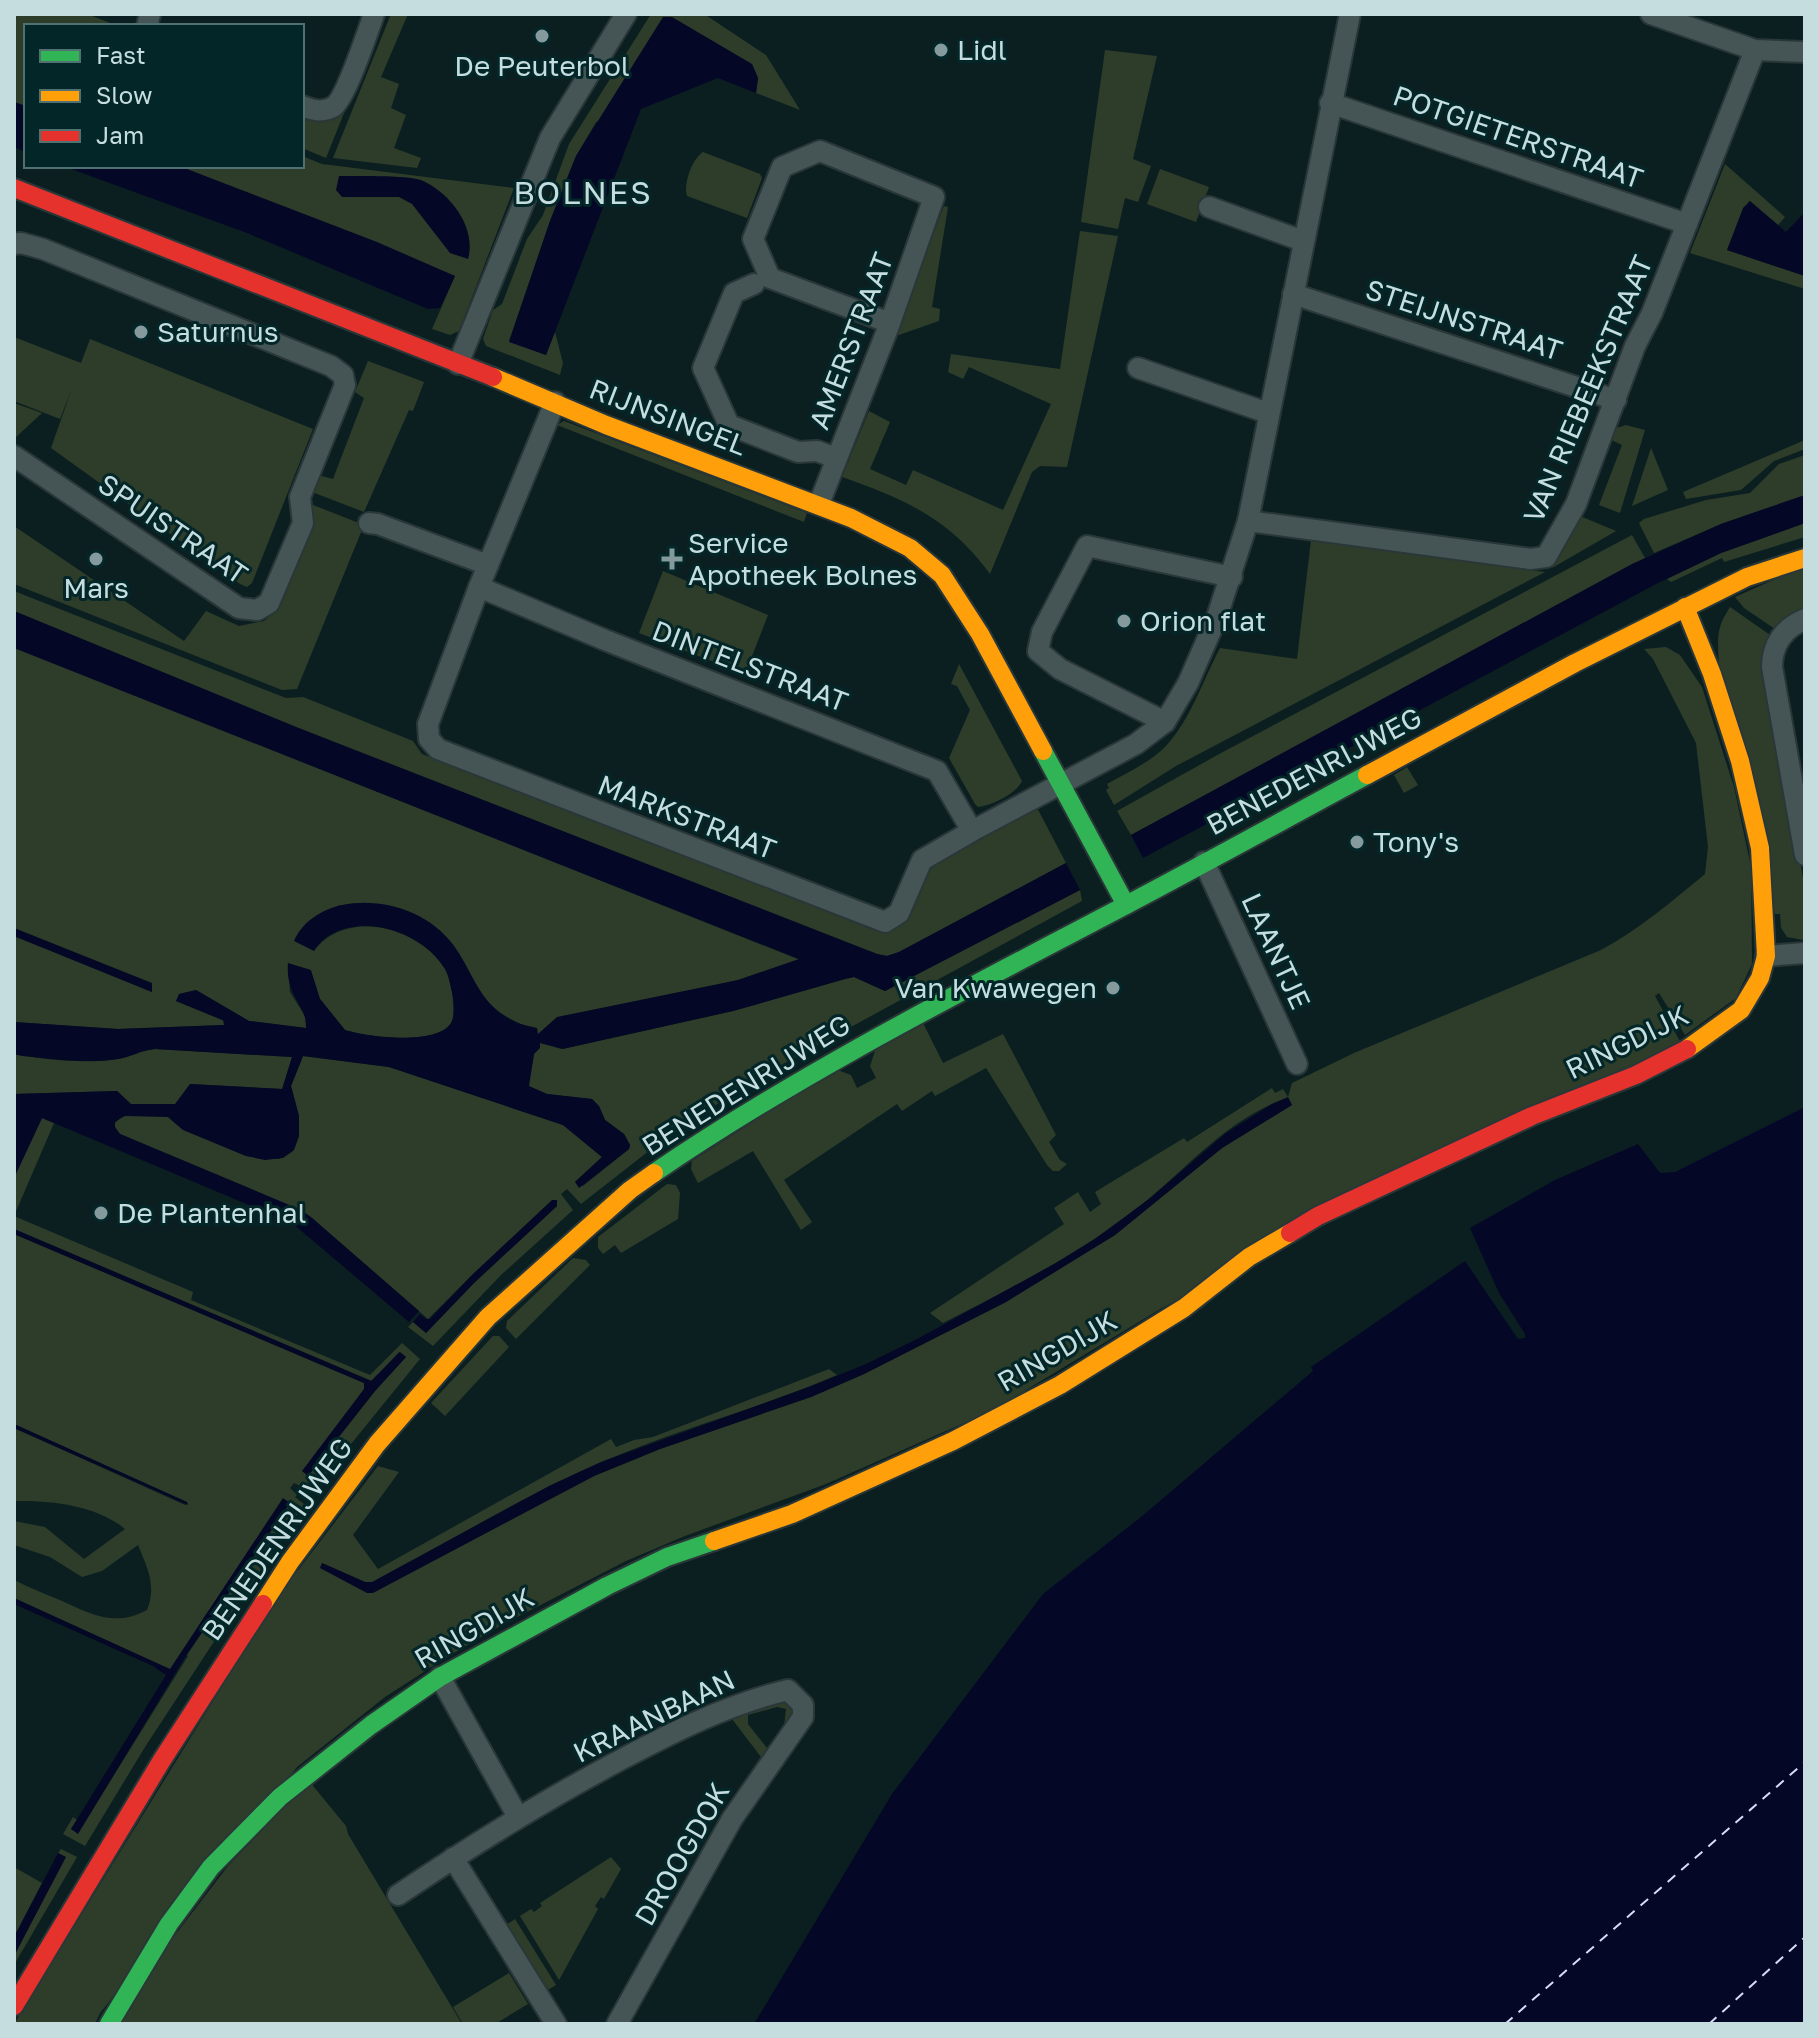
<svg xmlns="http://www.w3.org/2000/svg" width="1819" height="2038" font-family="'Golos Text',sans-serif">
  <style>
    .green { fill: #2e3d2a; fill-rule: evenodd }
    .water { fill: #040725 }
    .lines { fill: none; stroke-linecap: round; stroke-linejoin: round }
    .ferry { stroke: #d4def9; stroke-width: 2; stroke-dasharray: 10 8; stroke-linecap: butt }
    .street-casing { stroke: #2a3739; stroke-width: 24 }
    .fast-casing { stroke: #2a3739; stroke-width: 22 }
    .slow-casing { stroke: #2a3739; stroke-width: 22 }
    .jam-casing { stroke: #2a3739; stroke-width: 22 }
    .street { stroke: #455556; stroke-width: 20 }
    .fast { stroke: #30b455; stroke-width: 18 }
    .slow { stroke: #ff9f0a; stroke-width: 18 }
    .jam { stroke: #e5322d; stroke-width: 18 }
    .poi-dot { fill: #859a9c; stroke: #032729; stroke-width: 3 }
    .labels { text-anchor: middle; stroke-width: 6; stroke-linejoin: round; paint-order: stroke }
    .poi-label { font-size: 28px; fill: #c6dddf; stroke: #032729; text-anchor: start }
    .street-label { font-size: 28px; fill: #c6dddf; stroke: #032729 }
    .quarter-label { font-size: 32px; letter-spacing: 2px; fill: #c6dddf; stroke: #032729 }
  </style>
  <rect width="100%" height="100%" fill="#0b1f21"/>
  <g class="green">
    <path d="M15 14H87L118 26H26V106L14 102Z"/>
    <path d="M391 14H408L381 77 399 84 391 108 406 115 394 148 421 158 417 168 333 158Z"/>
    <path d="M651 14H704L766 55 800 110 756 93 758 78 752 64 596 122 576 156 550 221 509 341 546 355 555 332 563 363 560 375 486 346 483 339 493 310 502 304 527 239 543 215 569 144Z"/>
    <path d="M1105 50 1157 56 1133 159 1151 166 1138 202 1125 198 1118 229 1081 222Z"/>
    <path d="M348 103 326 158 302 148V114Z"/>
    <path d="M703 152 760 174 762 178 747 218 687 196C683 184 692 159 703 152Z"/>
    <path d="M302 156 322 164 514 188 459 331 450 335 432 329 455 276 179 166H302Z"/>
    <path d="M1725 164 1785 217 1778 225 1749 201 1727 250 1805 276V289L1690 253Z"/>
    <path d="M1160 169 1209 187 1196 222 1147 204Z"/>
    <path d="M944 206 948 207 932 307 940 309 939 321 893 337Z"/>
    <path d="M1080 231 1118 236 1067 467 1040 466 1032 472 990 574C950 519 905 499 842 477L869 411 890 422 870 469 906 485 913 470 1003 510 1051 404 969 367 963 379 948 372 951 354 1060 369Z"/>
    <path d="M14 337 81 363 90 339 313 429 252 583 247 587 240 584 51 448 72 388 60 419 14 401Z"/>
    <path d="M368 361 424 382 413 411 409 410 364 512 312 492 318 475 333 479 364 398 355 392Z"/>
    <path d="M14 403 42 413 15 438 14 437Z"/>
    <path d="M564 421 807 513 804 522 557 425Z"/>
    <path d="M1626 425 1645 430 1620 513 1599 505 1622 445 1609 439 1613 429Z"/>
    <path d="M1805 440V449L1774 461 1741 490 1686 499 1683 492Z"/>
    <path d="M1651 448 1668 490 1632 506Z"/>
    <path d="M1805 455V495L1721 524 1654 553 1639 523 1644 519 1706 500 1750 493 1779 464Z"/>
    <path d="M308 503 364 525 297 689 282 690 14 584V526L184 641 206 611 239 626 264 621 278 609 314 519Z"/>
    <path d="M1575 514 1616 531 1552 568Z"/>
    <path d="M1805 523V537L1724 562 1722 558 1671 582 1667 579 1721 553Z"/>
    <path d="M1632 535 1645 558 1131 835 1117 811 1221 753Z"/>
    <path d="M1311 540 1545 572 1176 766 1114 805 1106 790 1109 788 1107 784C1126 773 1149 763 1165 747 1190 721 1203 680 1220 648L1297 659Z"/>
    <path d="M1805 566V614L1778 631 1744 608 1735 597Z"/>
    <path d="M663 571 768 615 745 674 639 633Z"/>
    <path d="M14 591 286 698 303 697 413 741 422 754 876 931C917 936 913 888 934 862L1034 802 1066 863 899 952 887 956 877 954 296 727 14 611Z"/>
    <path d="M1730 607 1773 637 1788 797 1805 889 1803 940 1787 937 1781 928 1780 914H1775L1719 665C1718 639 1715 630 1730 607Z"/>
    <path d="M14 647 800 960 738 980 538 1035C523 1023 505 1019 491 1005 474 989 467 966 455 947 428 909 380 899 337 906L314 951C345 908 420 926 445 969 450 978 453 994 453 1004 453 1011 454 1017 451 1023 437 1046 367 1037 345 1030L320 999 310 974 288 964 290 992 305 1016 306 1028 249 1021 196 990 180 994 176 1001 224 1021V1025L118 1029 14 1022V936L152 992V984L14 928Z"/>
    <path d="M1666 647 1680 655 1702 687 1734 787 1751 867 1752 964 1736 998 1685 1035 1659 993 1655 996 1681 1043 1162 1308 991 1411 826 1484 685 1536 626 1561 498 1627 447 1657 385 1697 297 1767 100 2013 95 2024H14L276 1599 378 1466 399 1472 353 1535 378 1569 611 1439 616 1447 634 1440 653 1437 829 1369 837 1375C761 1408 680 1428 604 1461 524 1495 449 1542 372 1583L365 1582 322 1563 370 1593 594 1476 660 1449 811 1397 864 1374 1006 1302 1115 1235 1222 1148 1292 1105 1288 1098C1226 1117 1182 1175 1132 1212 1073 1257 1008 1290 943 1323L930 1313 1064 1224 1054 1208 1078 1192 1090 1212 1101 1204 1095 1192 1184 1138 1187 1142 1272 1088 1275 1093 1283 1089 1288 1097 1292 1083 1354 1053 1601 950C1640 929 1672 901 1705 874L1708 847 1696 743 1653 659 1644 649Z"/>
    <path d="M959 664 1022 781C1016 794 992 805 978 807L975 804 949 758 970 710 957 686 951 684Z"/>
    <path d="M1407 767 1418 785 1404 793 1394 775Z"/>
    <path d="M1080 890 1082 901 750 1082 659 1143 581 1204 567 1189 561 1194 573 1210 501 1275 433 1346 408 1327 413 1322 426 1333 474 1283 557 1206 555 1200 473 1274 428 1319 312 1218 301 1210 120 1134 114 1125C123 1109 152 1116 168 1117L181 1128 246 1156 279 1159 292 1152 299 1136V1116L291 1086 303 1056 389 1067 563 1125 602 1157 575 1182 583 1186 629 1149 630 1145 624 1134 605 1120 599 1106 592 1099 547 1094 528 1086 534 1054 539 1041 563 1049 733 1011 845 979 854 977 885 991Z"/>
    <path d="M923 1023 943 1063 1003 1034 1056 1135 1049 1142 1060 1160 1067 1164 1059 1171H1053L1047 1165 986 1068 935 1096 932 1091 902 1111 897 1104 784 1180 812 1222 801 1230 753 1151 698 1183 691 1169 692 1161 835 1069 851 1075 857 1088 876 1078 870 1066 876 1048Z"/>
    <path d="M155 1049 292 1057 283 1089 190 1084 177 1104H131L117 1091 14 1094V1054C46 1060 85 1064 118 1059 131 1057 141 1050 155 1049Z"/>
    <path d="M42 1118 54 1123 14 1216 193 1292 191 1300 370 1375 402 1343 420 1359 312 1492 294 1483 290 1488 297 1495 295 1497 304 1504 145 1747 85 1846 63 1834 73 1817 77 1820 71 1829 78 1833 188 1656 187 1655 290 1503 207 1613 170 1670 14 1598V1580C30 1588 46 1594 62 1601 92 1615 116 1627 147 1610 157 1586 147 1567 138 1545L102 1571 82 1577 50 1557 14 1545V1521L45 1527 84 1559 125 1529C97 1505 49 1500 14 1501V1428L185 1505 188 1503 14 1424V1234L364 1383V1389L308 1476 375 1391 406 1357 399 1352 372 1381 14 1229V1178Z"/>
    <path d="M667 1184 676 1185 680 1193 678 1219 621 1253 615 1245 603 1254 598 1248V1237Z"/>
    <path d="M573 1258 586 1260 590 1265 516 1339 506 1328 507 1321Z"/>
    <path d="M493 1336H499L509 1347 445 1416 431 1403Z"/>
    <path d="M778 1697 790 1700 797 1720 768 1761 761 1757 729 1715ZM777 1707 786 1709 784 1726 767 1748 748 1724V1715Z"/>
    <path d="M309 1781 346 1826 348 1834 462 2024H120L172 1939 228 1866Z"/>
    <path d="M61 1849 77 1857 14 1965V1956L65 1857 58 1853Z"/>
    <path d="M611 1857 621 1869 604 1899 601 1897 595 1906 598 1909 559 1980 520 1916 531 1909 534 1912 542 1906 540 1903Z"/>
    <path d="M14 1867 42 1883 14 1937Z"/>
    <path d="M515 1919 556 1985 543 1993 503 1927Z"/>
    <path d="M509 1973 528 2004 495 2024H463L453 2007Z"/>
  </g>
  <g class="water">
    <path d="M663 17H672L752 64 758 78 756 93 718 78 641 109 546 355 509 342 550 221 576 156Z"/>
    <path d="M14 102 26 106V152L14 147Z"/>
    <path d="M63 166H179L377 242 455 276 440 308 428 309 247 233Z"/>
    <path d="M339 176C355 176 408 175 421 180 450 192 477 228 468 259L450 253 412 204 399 197H342L336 190Z"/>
    <path d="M1750 201 1786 232 1805 212V276L1727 250 1743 208Z"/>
    <path d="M1805 495V523L1721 553 1658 583 1143 858 1131 835 1632 564 1721 524Z"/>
    <path d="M14 611 296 727 877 954 887 956 899 952 1066 863 1080 890 885 991 854 977 845 979 733 1011 562 1049 540 1043V1048L534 1054 529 1086 547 1094 592 1099 599 1106 605 1120 624 1134 630 1145 629 1149 579 1188 575 1182 602 1157 563 1125 389 1067 303 1056 291 1086 299 1116V1136L294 1150 283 1158 265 1160 246 1156 183 1130 168 1117 124 1116 115 1122V1128L120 1134 301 1210 312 1218 419 1311 409 1322 292 1223 42 1118 14 1178V1094L117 1091 131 1104H175L190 1084 282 1089 292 1057 155 1049C141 1050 131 1057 118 1059 87 1064 53 1059 22 1056L14 1054V1022L118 1029 224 1025 223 1020 176 1001 179 994 196 990 249 1021 306 1028C308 1007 285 996 288 963L311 970 320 999 345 1030C367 1037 437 1046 451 1023 456 1015 454 1001 452 992 450 985 449 975 445 969 429 942 391 924 360 926 341 928 324 934 314 951L294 941C302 922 322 909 342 905 382 897 428 911 453 945 471 968 477 997 503 1015 514 1023 524 1025 537 1028L538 1034 557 1017 738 980 799 959 14 648Z"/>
    <path d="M14 928 152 983V992L14 936Z"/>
    <path d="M1288 1097 1292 1105 1222 1148 1115 1235 1006 1302 864 1374 811 1397 660 1449 594 1476 373 1593H367L320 1568 322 1563 365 1582H372L549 1486 601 1462 809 1387 866 1364 919 1338 1056 1263 1095 1239 1149 1199 1226 1133 1272 1104Z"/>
    <path d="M1805 1107V2024H754L892 1794 1043 1594 1141 1517 1313 1371 1311 1367 1465 1261 1518 1339 1525 1338V1334L1499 1293 1470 1228 1555 1180 1638 1144 1660 1173 1675 1172Z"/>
    <path d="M552 1200H557V1206L474 1283 426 1333 413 1322 420 1314 426 1319H430L473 1274Z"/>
    <path d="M14 1229 371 1381 400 1352 406 1357 375 1391 308 1476 302 1471 364 1389V1383L14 1234Z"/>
    <path d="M14 1424 187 1502 188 1505 14 1428Z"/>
    <path d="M283 1498 290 1503 187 1654 78 1834 71 1829 166 1675 153 1666 14 1604V1598L170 1669Z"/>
    <path d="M58 1853 66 1857 14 1956V1937Z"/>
  </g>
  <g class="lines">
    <g class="ferry">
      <path d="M1505 2024 1805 1762"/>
      <path d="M1709 2024 1805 1937"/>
    </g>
    <g class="street-casing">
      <g id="street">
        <path d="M1651 14 1755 50 1805 52"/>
        <path d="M147 26 150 14"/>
        <path d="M1330 103 1687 224"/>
        <path d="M302 106C312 110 322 113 333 107 345 100 368 31 374 14"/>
        <path d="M1209 207 1303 241"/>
        <path d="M14 244 21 243 43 249 331 366 343 375 345 385 300 497 303 523 269 603 257 610 239 608 14 456"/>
        <path d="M754 284 734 293 703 368 729 425 798 452 817 451 836 458"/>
        <path d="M1293 294 1616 400"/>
        <path d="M458 364 550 138 626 14"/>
        <path d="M1138 368 1268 413"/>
        <path d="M555 402 479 587 428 724 429 739 438 749 885 922 899 913 922 860 972 831 1136 744 1165 722 1188 683 1217 617 1248 521 1350 14"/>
        <path d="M819 504 890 323 934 197 820 151 782 167 753 239 770 278 890 323"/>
        <path d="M1248 521 1530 559 1546 557 1576 504 1635 346 1652 313 1755 50"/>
        <path d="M369 523 378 524 488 565"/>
        <path d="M479 587 605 640 937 771 972 831"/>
        <path d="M1805 619C1784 628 1772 644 1772 667L1805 855"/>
        <path d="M1165 722 1060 669 1038 651 1042 632 1087 546 1232 577"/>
        <path d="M1204 862 1297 1064"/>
        <path d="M1766 956 1805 953"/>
        <path d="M440 1677 518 1817"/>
        <path d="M453 1858 556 2024"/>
        <path d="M398 1895C471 1846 546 1799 624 1758 677 1730 729 1704 788 1690L803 1705V1717L732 1819 617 2024"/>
      </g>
    </g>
    <g class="fast-casing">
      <g id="fast">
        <path d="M1043 751 1126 905"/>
        <path d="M654 1173C805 1070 967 989 1128 904 1208 862 1287 818 1367 775"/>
        <path d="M109 2024 169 1924 211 1867 280 1797 371 1725 440 1677 607 1586 667 1557 714 1541"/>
      </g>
    </g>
    <g class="slow-casing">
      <g id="slow">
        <path d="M493 377 606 425 851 518 910 548 942 575 980 634 1043 751"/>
        <path d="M1685 607 1712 674 1740 761 1760 848 1766 956 1760 978 1741 1010 1687 1049"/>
        <path d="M1367 775 1575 663 1747 577 1805 558"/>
        <path d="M714 1541 792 1514 953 1441 1060 1385 1184 1308 1249 1257 1290 1233"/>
        <path d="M263 1604 290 1562 377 1444 488 1317 630 1190 654 1173"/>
      </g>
    </g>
    <g class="jam-casing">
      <g id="jam">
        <path d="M14 188 493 377"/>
        <path d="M1290 1233 1318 1216 1532 1116 1636 1075 1687 1049"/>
        <path d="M14 2006 162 1760 263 1604"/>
      </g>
    </g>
    <use href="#street" class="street"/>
    <use href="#fast" class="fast"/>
    <use href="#slow" class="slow"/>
    <use href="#jam" class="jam"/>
  </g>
  <g class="poi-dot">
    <circle cx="542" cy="36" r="8"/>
    <circle cx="941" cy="50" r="8"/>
    <circle cx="141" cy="332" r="8"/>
    <circle cx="96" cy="559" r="8"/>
    <path d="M668 547h8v8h8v8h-8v8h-8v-8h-8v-8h8z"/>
    <circle cx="1124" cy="621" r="8"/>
    <circle cx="1357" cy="842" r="8"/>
    <circle cx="1113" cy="988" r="8"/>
    <circle cx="101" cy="1213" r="8"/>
  </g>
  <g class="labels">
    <g class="poi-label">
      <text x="957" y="60">Lidl</text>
      <text x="542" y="76" text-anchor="middle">De Peuterbol</text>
      <text x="157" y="342">Saturnus</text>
      <text x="688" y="553">Service<tspan x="688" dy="32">Apotheek Bolnes</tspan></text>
      <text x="96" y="598" text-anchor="middle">Mars</text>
      <text x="1140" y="631">Orion flat</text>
      <text x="1373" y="852">Tony's</text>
      <text x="1097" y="998" text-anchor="end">Van Kwawegen</text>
      <text x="117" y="1223">De Plantenhal</text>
    </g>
    <g class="street-label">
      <text transform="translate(1518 137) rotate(19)" y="10">POTGIETERSTRAAT</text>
      <text transform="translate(1464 320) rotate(18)" y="10">STEIJNSTRAAT</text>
      <text transform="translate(851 341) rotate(-69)" y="10">AMERSTRAAT</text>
      <text transform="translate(1588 389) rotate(-67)" y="10">VAN RIEBEEKSTRAAT</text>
      <text transform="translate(668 417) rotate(21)" y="10">RIJNSINGEL</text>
      <text transform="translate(173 529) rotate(34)" y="10">SPUISTRAAT</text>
      <text transform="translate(750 666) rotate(21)" y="10">DINTELSTRAAT</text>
      <text transform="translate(1314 771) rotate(-28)" y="10">BENEDENRIJWEG</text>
      <text transform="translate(687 817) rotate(21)" y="10">MARKSTRAAT</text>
      <text transform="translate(1276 951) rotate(65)" y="10">LAANTJE</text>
      <text transform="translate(1627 1042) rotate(-26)" y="10">RINGDIJK</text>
      <text transform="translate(746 1085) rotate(-32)" y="10">BENEDENRIJWEG</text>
      <text transform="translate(1057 1351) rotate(-30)" y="10">RINGDIJK</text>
      <text transform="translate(277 1539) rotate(-55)" y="10">BENEDENRIJWEG</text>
      <text transform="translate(474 1628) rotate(-30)" y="10">RINGDIJK</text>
      <text transform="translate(654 1716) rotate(-26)" y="10">KRAANBAAN</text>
      <text transform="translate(682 1854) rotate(-60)" y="10">DROOGDOK</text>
    </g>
    <g class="quarter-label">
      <text x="583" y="204">BOLNES</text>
    </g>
  </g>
  <rect width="1819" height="2038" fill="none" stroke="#c6dddf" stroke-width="32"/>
  <rect x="24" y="24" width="280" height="144" fill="#032729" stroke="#517072" stroke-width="2"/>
  <rect x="40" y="50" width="40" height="12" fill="#30b455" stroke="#517072" stroke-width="2"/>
  <text x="96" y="64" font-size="24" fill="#c6dddf">Fast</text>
  <rect x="40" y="90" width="40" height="12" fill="#ff9f0a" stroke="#517072" stroke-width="2"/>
  <text x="96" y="104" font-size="24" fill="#c6dddf">Slow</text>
  <rect x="40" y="130" width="40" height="12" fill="#e5322d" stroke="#517072" stroke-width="2"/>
  <text x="96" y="144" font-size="24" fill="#c6dddf">Jam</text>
</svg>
